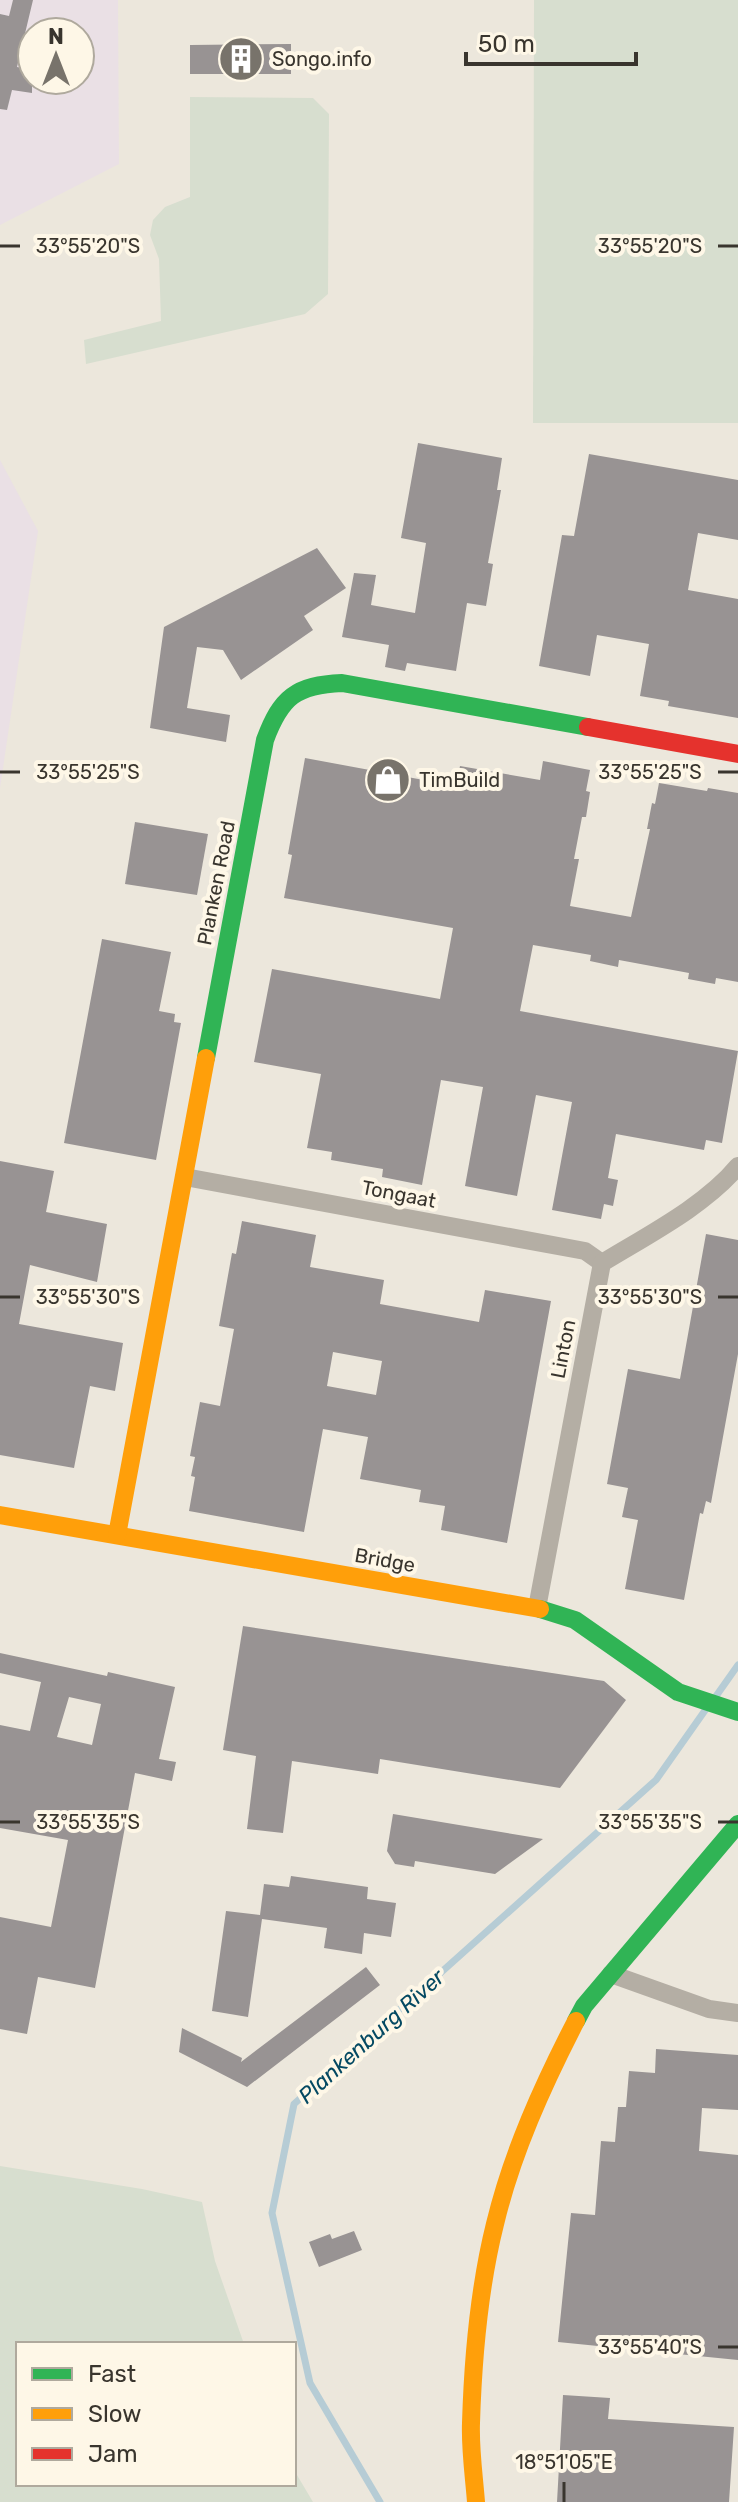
<svg xmlns="http://www.w3.org/2000/svg" width="738" height="2502" font-family="Rubik,sans-serif">
  <style>
    .education { fill: #eae0e5; fill-rule: evenodd }
    .green { fill: #d7decf }
    .lines { fill: none; stroke-linecap: round; stroke-linejoin: round }
    .stream { stroke: #b6ccd5; stroke-width: 7 }
    .building { fill: #989393; fill-rule: evenodd }
    .street { stroke: #b4aea4; stroke-width: 18 }
    .fast { stroke: #30b455; stroke-width: 18 }
    .slow { stroke: #ff9f0a; stroke-width: 18 }
    .jam { stroke: #e5322d; stroke-width: 18 }
    .ticks { fill: none; stroke: #39352e; stroke-width: 3 }
    .labels { text-anchor: middle; stroke-width: 8; stroke-linejoin: round; paint-order: stroke }
    .poi-label { font-size: 20px; fill: #39352e; stroke: #fef7e7; text-anchor: start }
    .street-label { font-size: 20px; fill: #39352e; stroke: #fef7e7 }
    .water-label { font-size: 22px; font-style: italic; fill: #044962; stroke: #fef7e7 }
    .ticks-label { font-size: 20px; text-anchor: middle; fill: #39352e; stroke: #fef7e7; stroke-width: 8; stroke-linejoin: round; paint-order: stroke }
  </style>
  <rect width="100%" height="100%" fill="#ece7dc"/>
  <g class="education">
    <path d="M0 0H118L119 164 0 225ZM32 32H80V80H32Z"/>
    <path d="M0 460 38 531 0 788Z"/>
  </g>
  <g class="green">
    <path d="M534 0H738V423H533Z"/>
    <path d="M190 97 313 98 329 114 328 294 305 314 86 364 84 340 161 321 159 259 150 235 153 220 165 207 190 197Z"/>
    <path d="M0 2166 142 2189 202 2202 215 2261 244 2344H18V2484H294V2470L313 2502H0Z"/>
  </g>
  <g class="lines">
    <g class="stream">
      <path d="M714 1699 738 1665"/>
      <path d="M380 2502 310 2383 272 2213 294 2104 656 1780 706 1709"/>
    </g>
  </g>
  <g class="building">
    <path d="M13 0H33L17 67 32 70V93L12 90 7 110 0 109V14L9 16Z"/>
    <path d="M291 44V74H190V45Z"/>
    <path d="M418 443 502 458 497 490H501L488 563 493 564 486 606 467 603 456 671 407 663 405 671 385 667 389 645 342 637 354 573 376 575 371 605 415 613 426 543 401 538Z"/>
    <path d="M589 454 738 480V540L698 533 688 590 738 599V718L668 706 669 701 640 696 649 644 597 635 590 676 539 666 562 535 574 536Z"/>
    <path d="M317 548 346 588 304 616 313 630 241 680 223 650 197 647 187 708 230 715 226 742 150 728 164 627Z"/>
    <path d="M305 758 456 786 460 766 540 780 543 761 590 770 586 791 590 792 586 817H582L574 859H579L570 906 631 917 650 829H647L652 803 655 804 659 783 707 791 708 788 738 793V982L716 978 715 984 688 979 689 973 619 960 618 967 590 961 591 955 533 945 520 1011 738 1051 722 1143 706 1140 704 1150 616 1134 608 1178 618 1180 613 1206 604 1204 601 1219 552 1210 572 1102 536 1095 517 1196 465 1186 483 1087 441 1080 422 1185 382 1177 383 1169 331 1160 332 1152 307 1148 321 1074 254 1062 272 969 440 999 453 928 284 898 292 855 288 854Z"/>
    <path d="M135 822 208 834 197 895 125 884Z"/>
    <path d="M102 939 171 952 159 1011 175 1014 174 1022 181 1023 156 1160 64 1143Z"/>
    <path d="M0 1161 54 1171 46 1212 107 1224 97 1282 30 1265 19 1324 123 1343 115 1391 90 1386 74 1468 0 1455Z"/>
    <path d="M242 1221 316 1235 310 1267 384 1280 380 1304 479 1322 485 1290 551 1301 507 1543 441 1530 445 1506 419 1502 421 1490 360 1479 368 1437 323 1429 304 1532 189 1511 195 1477 191 1476 195 1457 190 1456 200 1402 220 1406 234 1329 219 1326 232 1253 236 1254ZM333 1352 382 1361 376 1395 327 1386Z"/>
    <path d="M706 1234 738 1240V1354L711 1503 706 1501 703 1514 700 1513 684 1600 625 1589 638 1520 622 1517 628 1488 607 1484 628 1369 680 1379Z"/>
    <path d="M243 1626 604 1681 626 1700 560 1788 380 1759 378 1774 292 1761 283 1833 247 1829 256 1756 223 1750Z"/>
    <path d="M0 1653 107 1676 108 1672 175 1687 159 1759 176 1762 172 1781 135 1773 95 1988 38 1977 27 2034 0 2029V1917L51 1927 68 1840 0 1828V1725L30 1731 41 1682 0 1673ZM69 1697 101 1704 92 1745 57 1737Z"/>
    <path d="M393 1814 543 1839 495 1874 415 1861 414 1867 395 1864 387 1851Z"/>
    <path d="M291 1876 368 1887 367 1899 396 1903 391 1937 364 1933 362 1954 324 1948 327 1928 262 1919 248 2017 212 2011 226 1911 260 1915 264 1884 289 1887Z"/>
    <path d="M366 1967 380 1985 247 2087 179 2052 182 2028 242 2058 241 2062Z"/>
    <path d="M656 2049 738 2055V2110L702 2108 699 2151 738 2155V2360L558 2342 571 2213 595 2215 601 2141 615 2142 618 2107H626L629 2071 655 2073Z"/>
    <path d="M354 2231 362 2250 319 2267 309 2242 330 2234 332 2239Z"/>
    <path d="M563 2395 610 2398 608 2419 734 2427 729 2502H557Z"/>
  </g>
  <g class="lines">
    <g class="street">
      <path d="M185 1177 585 1251 602 1263"/>
      <path d="M537 1608 602 1263C646 1236 705 1206 738 1166"/>
      <path d="M611 1974 709 2009 738 2013"/>
    </g>
    <g class="fast">
      <path d="M206 1058 265 740C281 697 296 685 342 683L588 727"/>
      <path d="M540 1609 575 1620 678 1692 738 1712"/>
      <path d="M576 2021 584 2006 738 1824"/>
    </g>
    <g class="slow">
      <path d="M0 1515 540 1609"/>
      <path d="M117 1535 206 1058"/>
      <path d="M476 2502C474 2476 470 2449 471 2423 473 2357 479 2288 495 2224 512 2153 543 2085 576 2021"/>
    </g>
    <path class="jam" d="M588 727 738 754"/>
  </g>
  <path class="ticks" d="M0 246H20M718 246H738M0 772H20M718 772H738M0 1297H20M718 1297H738M0 1822H20M718 1822H738M718 2347H738M564 2482V2502"/>
  <defs>
    <g id="building-disc" transform="scale(2.3)"><circle r="9.5" fill="#78736b" stroke="#fef7e7"/><path d="M-4-6H4V6H1V3H-1V6H-4ZM-2.5-4.3h1.7v1.8h-1.7ZM.8-4.3h1.7v1.8H.8ZM-2.5-1h1.7V.8h-1.7ZM.8-1h1.7V.8H.8Z" fill="#fff"/></g>
    <g id="shop-disc" transform="scale(2.3)"><circle r="9.5" fill="#78736b" stroke="#fef7e7"/><path d="M-5-2.5h2.3a2.7 3.5 0 0 1 5.4 0H5L5.5 6h-11ZM-1.5-2.5h3a1.5 2.3 0 0 0-3 0Z" fill="#fff"/></g>
  </defs>
  <g fill-rule="evenodd">
    <use href="#building-disc" x="241" y="59"/>
    <use href="#shop-disc" x="388" y="780"/>
  </g>
  <g class="labels">
    <g class="poi-label">
      <text x="272" y="66">Songo.info</text>
      <text x="419" y="787">TimBuild</text>
    </g>
    <g class="street-label">
      <text transform="translate(216 883) rotate(-79)" y="7">Planken Road</text>
      <text transform="translate(399 1194) rotate(11)" y="7">Tongaat</text>
      <text transform="translate(563 1349) rotate(-79)" y="7">Linton</text>
      <text transform="translate(385 1560) rotate(10)" y="7">Bridge</text>
    </g>
    <g class="water-label">
      <text transform="translate(371 2036) rotate(-42)" y="8">Plankenburg River</text>
    </g>
  </g>
  <g class="ticks-label">
    <text x="88" y="253">33°55'20"S</text>
    <text x="650" y="253">33°55'20"S</text>
    <text x="88" y="779">33°55'25"S</text>
    <text x="650" y="779">33°55'25"S</text>
    <text x="88" y="1304">33°55'30"S</text>
    <text x="650" y="1304">33°55'30"S</text>
    <text x="88" y="1829">33°55'35"S</text>
    <text x="650" y="1829">33°55'35"S</text>
    <text x="650" y="2354">33°55'40"S</text>
    <text x="564" y="2469">18°51'05"E</text>
  </g>
  <rect x="16" y="2342" width="280" height="144" fill="#fef7e7" stroke="#afa99d" stroke-width="2"/>
  <rect x="32" y="2368" width="40" height="12" fill="#30b455" stroke="#afa99d" stroke-width="2"/>
  <text x="88" y="2382" font-size="24" fill="#39352e">Fast</text>
  <rect x="32" y="2408" width="40" height="12" fill="#ff9f0a" stroke="#afa99d" stroke-width="2"/>
  <text x="88" y="2422" font-size="24" fill="#39352e">Slow</text>
  <rect x="32" y="2448" width="40" height="12" fill="#e5322d" stroke="#afa99d" stroke-width="2"/>
  <text x="88" y="2462" font-size="24" fill="#39352e">Jam</text>
  <g transform="translate(56 56)"><circle r="38" fill="#fef7e7" stroke="#afa99d" stroke-width="2"/>
  <path d="M0-6L14 30L0 20L-14 30Z" fill="#78736b"/>
  <text y="-12" font-size="22" font-weight="bold" text-anchor="middle" fill="#39352e">N</text>
  </g>
  <path d="M466 52v12h170v-12" fill="none" stroke="#39352e" stroke-width="4"/>
  <text x="478" y="52" font-size="24" fill="#39352e" stroke="#fef7e7" stroke-width="6" paint-order="stroke">50 m</text>
</svg>
